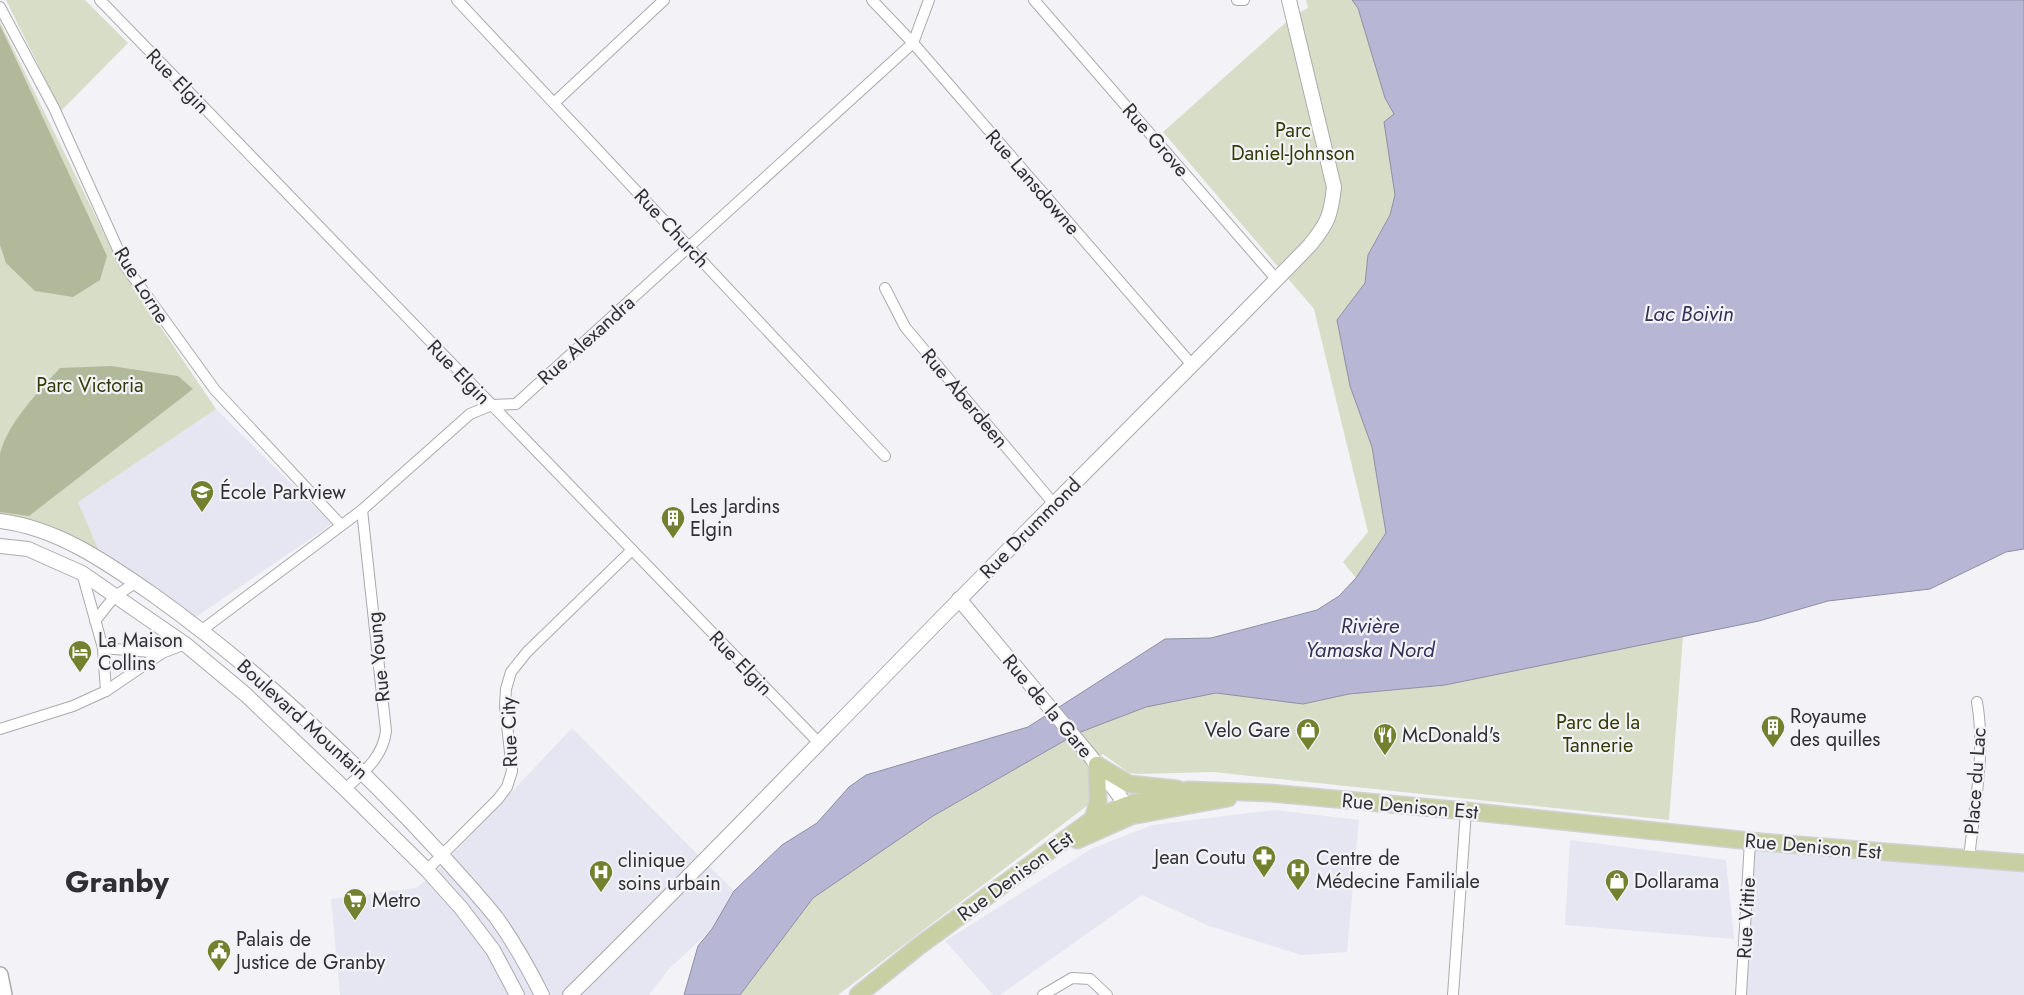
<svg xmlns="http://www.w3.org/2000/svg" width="2024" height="995" font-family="Jost,sans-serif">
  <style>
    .built { fill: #e5e6f1 }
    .green { fill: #d7ddc6 }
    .forest { fill: #b2b99b }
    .water { fill: #b7b7d5; stroke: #8e8ea4 }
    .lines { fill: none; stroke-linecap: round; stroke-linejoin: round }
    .minor-casing { stroke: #aaaaad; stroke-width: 12 }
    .tertiary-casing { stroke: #aaaaad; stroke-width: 16 }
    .secondary-casing { stroke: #aaaaad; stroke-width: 18 }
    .primary-casing { stroke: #d1d1d2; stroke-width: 19 }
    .minor { stroke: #fff; stroke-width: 10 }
    .tertiary { stroke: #fff; stroke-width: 14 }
    .secondary { stroke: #fff; stroke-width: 15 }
    .primary { stroke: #c8d0a3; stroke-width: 16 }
    .labels { text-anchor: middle; stroke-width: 4.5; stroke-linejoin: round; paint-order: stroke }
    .street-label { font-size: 20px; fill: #303032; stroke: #f3f3f7 }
    .park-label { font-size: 20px; fill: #343b06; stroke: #f3f3f7 }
    .poi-label { font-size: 20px; fill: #303032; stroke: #f3f3f7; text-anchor: start }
    .water-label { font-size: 21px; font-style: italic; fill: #322f59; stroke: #f3f3f7 }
    .town-label { font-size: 30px; font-weight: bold; fill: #303032; stroke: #f3f3f7 }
  </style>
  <rect width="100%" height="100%" fill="#f3f3f7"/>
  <g class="built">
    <path d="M216 409 332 524 196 617 99 551 78 502Z"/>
    <path d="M572 728 734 891 712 929 669 969 649 995H340L331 899 416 888 436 872Z"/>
    <path d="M1275 810 1359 820 1347 952 1301 955 1209 926 1142 895 1000 995H993L945 941 1091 849 1152 825Z"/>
    <path d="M1570 840 1726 860 1734 939 1565 925Z"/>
    <path d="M1754 845 2024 872V995H1744Z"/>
  </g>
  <g class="green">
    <path d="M6 0H85L128 43 61 111Z"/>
    <path d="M1306 0H1352L1358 8 1385 98 1394 114 1384 122 1395 195 1390 215 1368 255 1365 282 1337 320 1350 386 1372 447 1386 533 1356 578 1343 562 1368 532 1314 309 1163 132 1293 16 1308 8Z"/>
    <path d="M0 22 122 270 216 409 78 502 99 551 34 522 0 517Z"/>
    <path d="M1683 636 1669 820 1213 772 1139 774 1129 773 1103 754 1092 764 1090 797 1088 805 838 995H740L813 898 933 816 1078 733 1146 707 1216 693 1303 704 1349 694 1445 685Z"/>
  </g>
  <g class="forest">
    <path d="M0 25 107 256 100 280 73 297 35 291 6 263 0 245Z"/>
    <path d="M111 366 178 376 193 389 29 516 0 512C0 496 0 469 0 454 8 422 39 391 60 368Z"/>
  </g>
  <path class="water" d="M1352 0H2024V549L2006 552 1930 589 1828 601 1759 621 1445 685 1349 694 1303 704 1216 693 1146 707 1078 733 933 816 813 898 740 995H684L698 946 712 929 734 891 782 845 817 823 849 787 866 775 1028 727 1165 639 1211 638 1317 610 1339 596 1356 578 1386 533 1372 447 1350 386 1337 320 1365 283 1368 255 1390 215 1395 195 1384 122 1394 114 1385 98 1358 8Z"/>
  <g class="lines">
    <g class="minor-casing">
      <g id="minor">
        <path d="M100 0 819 743"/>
        <path d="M457 0 885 456"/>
        <path d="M872 0 913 43 1193 366"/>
        <path d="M1034 0 1277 280"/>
        <path d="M1237 0H1244"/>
        <path d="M0 7 54 108 126 267 215 390 340 524"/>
        <path d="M554 103 664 0"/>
        <path d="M885 288 905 327 1054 504"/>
        <path d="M82 573 103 648 106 691"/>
        <path d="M95 621 114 597 135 583"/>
        <path d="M202 630 362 510 470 414 492 405 516 404 913 43 929 0"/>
        <path d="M103 648 162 653"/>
        <path d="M0 729 73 706 106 691 162 653 185 644"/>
        <path d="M345 789C364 772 383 757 386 731L362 510"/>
        <path d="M1969 859C1974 808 1986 754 1977 702"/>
        <path d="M427 870 498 799 507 787 512 771 505 706 506 689 511 672 527 652 632 550"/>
        <path d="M1043 995 1072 978 1090 979 1107 995"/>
        <path d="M1453 995 1466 811"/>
        <path d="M1741 995 1750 841"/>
      </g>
    </g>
    <g class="tertiary-casing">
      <g id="tertiary">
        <path d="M0 521C57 528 106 562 152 594 245 660 331 739 410 821 432 844 453 867 474 891 482 901 491 910 498 920 515 944 529 969 542 995"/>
        <path d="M0 546 28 549 82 573 185 644 245 694 345 789 427 870 461 908 493 950 517 995"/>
        <path d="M959 599 1091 757 1126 805 1130 814"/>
        <path d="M570 995C702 865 830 731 960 599 1076 480 1195 364 1310 245 1328 223 1331 215 1334 187L1289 0"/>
      </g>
    </g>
    <g class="secondary-casing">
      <path id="secondary" d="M0 975 4 995"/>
    </g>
    <g class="primary-casing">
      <g id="primary">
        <path d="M1097 765 1129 784 1177 789"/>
        <path d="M1093 819 1098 801 1097 765"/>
        <path d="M1077 840 1131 816 1228 798"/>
        <path d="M858 995 919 946 1093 819 1126 805 1188 790 1270 793 1466 811 1750 841 2024 863"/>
      </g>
    </g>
    <use href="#minor" class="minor"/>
    <use href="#tertiary" class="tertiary"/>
    <use href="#secondary" class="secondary"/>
    <use href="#primary" class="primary"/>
  </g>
  <defs>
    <g id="school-pin" transform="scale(1.25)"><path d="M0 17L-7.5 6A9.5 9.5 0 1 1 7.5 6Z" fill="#73802d" stroke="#f3f3f7"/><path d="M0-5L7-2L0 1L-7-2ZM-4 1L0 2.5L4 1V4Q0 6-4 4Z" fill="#fff"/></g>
    <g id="building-pin" transform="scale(1.25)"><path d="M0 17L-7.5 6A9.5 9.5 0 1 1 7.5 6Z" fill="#73802d" stroke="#f3f3f7"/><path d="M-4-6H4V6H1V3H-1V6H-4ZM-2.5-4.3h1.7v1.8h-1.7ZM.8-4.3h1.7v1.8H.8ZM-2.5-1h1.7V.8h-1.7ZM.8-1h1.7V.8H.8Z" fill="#fff"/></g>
    <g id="hotel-pin" transform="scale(1.25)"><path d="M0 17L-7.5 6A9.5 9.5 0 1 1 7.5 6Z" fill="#73802d" stroke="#f3f3f7"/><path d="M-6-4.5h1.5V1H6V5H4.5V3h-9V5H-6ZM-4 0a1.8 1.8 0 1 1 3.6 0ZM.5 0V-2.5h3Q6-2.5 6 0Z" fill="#fff"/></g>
    <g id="shop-pin" transform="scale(1.25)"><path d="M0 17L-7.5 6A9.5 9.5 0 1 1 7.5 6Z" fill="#73802d" stroke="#f3f3f7"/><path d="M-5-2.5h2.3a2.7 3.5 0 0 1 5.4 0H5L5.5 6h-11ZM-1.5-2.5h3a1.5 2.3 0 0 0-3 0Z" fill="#fff"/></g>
    <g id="restaurant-pin" transform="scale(1.25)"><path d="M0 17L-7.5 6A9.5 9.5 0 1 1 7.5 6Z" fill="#73802d" stroke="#f3f3f7"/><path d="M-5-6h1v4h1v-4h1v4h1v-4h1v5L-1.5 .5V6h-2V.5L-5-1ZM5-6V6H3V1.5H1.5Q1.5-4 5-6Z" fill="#fff"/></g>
    <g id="pharmacy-pin" transform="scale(1.25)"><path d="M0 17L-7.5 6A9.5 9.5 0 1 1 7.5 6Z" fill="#73802d" stroke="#f3f3f7"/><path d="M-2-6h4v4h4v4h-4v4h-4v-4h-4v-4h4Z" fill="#fff"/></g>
    <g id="hospital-pin" transform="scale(1.25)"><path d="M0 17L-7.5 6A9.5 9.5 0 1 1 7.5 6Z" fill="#73802d" stroke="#f3f3f7"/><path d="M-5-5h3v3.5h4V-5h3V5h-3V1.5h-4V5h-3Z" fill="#fff"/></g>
    <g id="supermarket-pin" transform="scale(1.25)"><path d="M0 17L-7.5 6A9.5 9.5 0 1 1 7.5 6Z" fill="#73802d" stroke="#f3f3f7"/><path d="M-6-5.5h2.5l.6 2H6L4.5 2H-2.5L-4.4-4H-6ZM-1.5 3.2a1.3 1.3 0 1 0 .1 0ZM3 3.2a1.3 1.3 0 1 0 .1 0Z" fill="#fff"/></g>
    <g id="civic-pin" transform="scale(1.25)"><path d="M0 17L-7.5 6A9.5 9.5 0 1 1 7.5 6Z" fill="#73802d" stroke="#f3f3f7"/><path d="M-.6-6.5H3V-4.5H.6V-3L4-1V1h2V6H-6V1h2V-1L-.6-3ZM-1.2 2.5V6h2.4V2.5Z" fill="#fff"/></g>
  </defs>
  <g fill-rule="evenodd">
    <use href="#school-pin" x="202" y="492"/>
    <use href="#building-pin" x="673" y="518"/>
    <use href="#hotel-pin" x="80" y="652"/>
    <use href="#building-pin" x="1773" y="727"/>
    <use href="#shop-pin" x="1308" y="730"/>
    <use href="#restaurant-pin" x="1385" y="735"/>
    <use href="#pharmacy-pin" x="1264" y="857"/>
    <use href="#hospital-pin" x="1298" y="870"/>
    <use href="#hospital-pin" x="601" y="872"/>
    <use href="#shop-pin" x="1617" y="881"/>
    <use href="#supermarket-pin" x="355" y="900"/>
    <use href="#civic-pin" x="219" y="951"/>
  </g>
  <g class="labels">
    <g class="street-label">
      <text transform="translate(178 81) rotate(46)" y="7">Rue Elgin</text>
      <text transform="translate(1156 140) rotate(49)" y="7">Rue Grove</text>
      <text transform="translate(1033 182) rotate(49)" y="7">Rue Lansdowne</text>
      <text transform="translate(672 228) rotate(47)" y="7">Rue Church</text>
      <text transform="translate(142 285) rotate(58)" y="7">Rue Lorne</text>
      <text transform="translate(586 340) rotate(-42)" y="7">Rue Alexandra</text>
      <text transform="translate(459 372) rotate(46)" y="7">Rue Elgin</text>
      <text transform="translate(965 398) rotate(50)" y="7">Rue Aberdeen</text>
      <text transform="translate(1030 528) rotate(-45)" y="7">Rue Drummond</text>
      <text transform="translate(378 657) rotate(-96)" y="7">Rue Young</text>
      <text transform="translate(741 663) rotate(46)" y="7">Rue Elgin</text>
      <text transform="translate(1048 706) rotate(50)" y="7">Rue de la Gare</text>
      <text transform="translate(303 719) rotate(42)" y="7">Boulevard Mountain</text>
      <text transform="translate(509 732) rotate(-92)" y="7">Rue City</text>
      <text transform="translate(1975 781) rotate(-86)" y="7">Place du Lac</text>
      <text transform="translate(1410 806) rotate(5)" y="7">Rue Denison Est</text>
      <text transform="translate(1813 846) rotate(5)" y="7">Rue Denison Est</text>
      <text transform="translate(1015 876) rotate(-36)" y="7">Rue Denison Est</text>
      <text transform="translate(1746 918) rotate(-87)" y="7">Rue Vittie</text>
    </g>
    <g class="park-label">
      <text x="1293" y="137">Parc<tspan x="1293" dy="23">Daniel-Johnson</tspan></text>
      <text x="90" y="392">Parc Victoria</text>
      <text x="1598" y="729">Parc de la<tspan x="1598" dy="23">Tannerie</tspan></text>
    </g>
    <g class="poi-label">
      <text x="220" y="499">École Parkview</text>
      <text x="690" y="513">Les Jardins<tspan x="690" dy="23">Elgin</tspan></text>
      <text x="98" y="647">La Maison<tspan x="98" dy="23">Collins</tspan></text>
      <text x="1790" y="723">Royaume<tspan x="1790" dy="23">des quilles</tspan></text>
      <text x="1290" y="737" text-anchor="end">Velo Gare</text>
      <text x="1402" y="742">McDonald's</text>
      <text x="1246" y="864" text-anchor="end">Jean Coutu</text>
      <text x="1316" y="865">Centre de<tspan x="1316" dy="23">Médecine Familiale</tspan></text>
      <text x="618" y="867">clinique<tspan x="618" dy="23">soins urbain</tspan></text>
      <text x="1634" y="888">Dollarama</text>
      <text x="372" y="907">Metro</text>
      <text x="236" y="946">Palais de<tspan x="236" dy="23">Justice de Granby</tspan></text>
    </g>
    <g class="water-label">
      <text x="1689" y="321">Lac Boivin</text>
      <text x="1370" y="633">Rivière<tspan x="1370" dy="24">Yamaska Nord</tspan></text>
    </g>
    <g class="town-label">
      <text x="117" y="892">Granby</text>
    </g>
  </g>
</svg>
